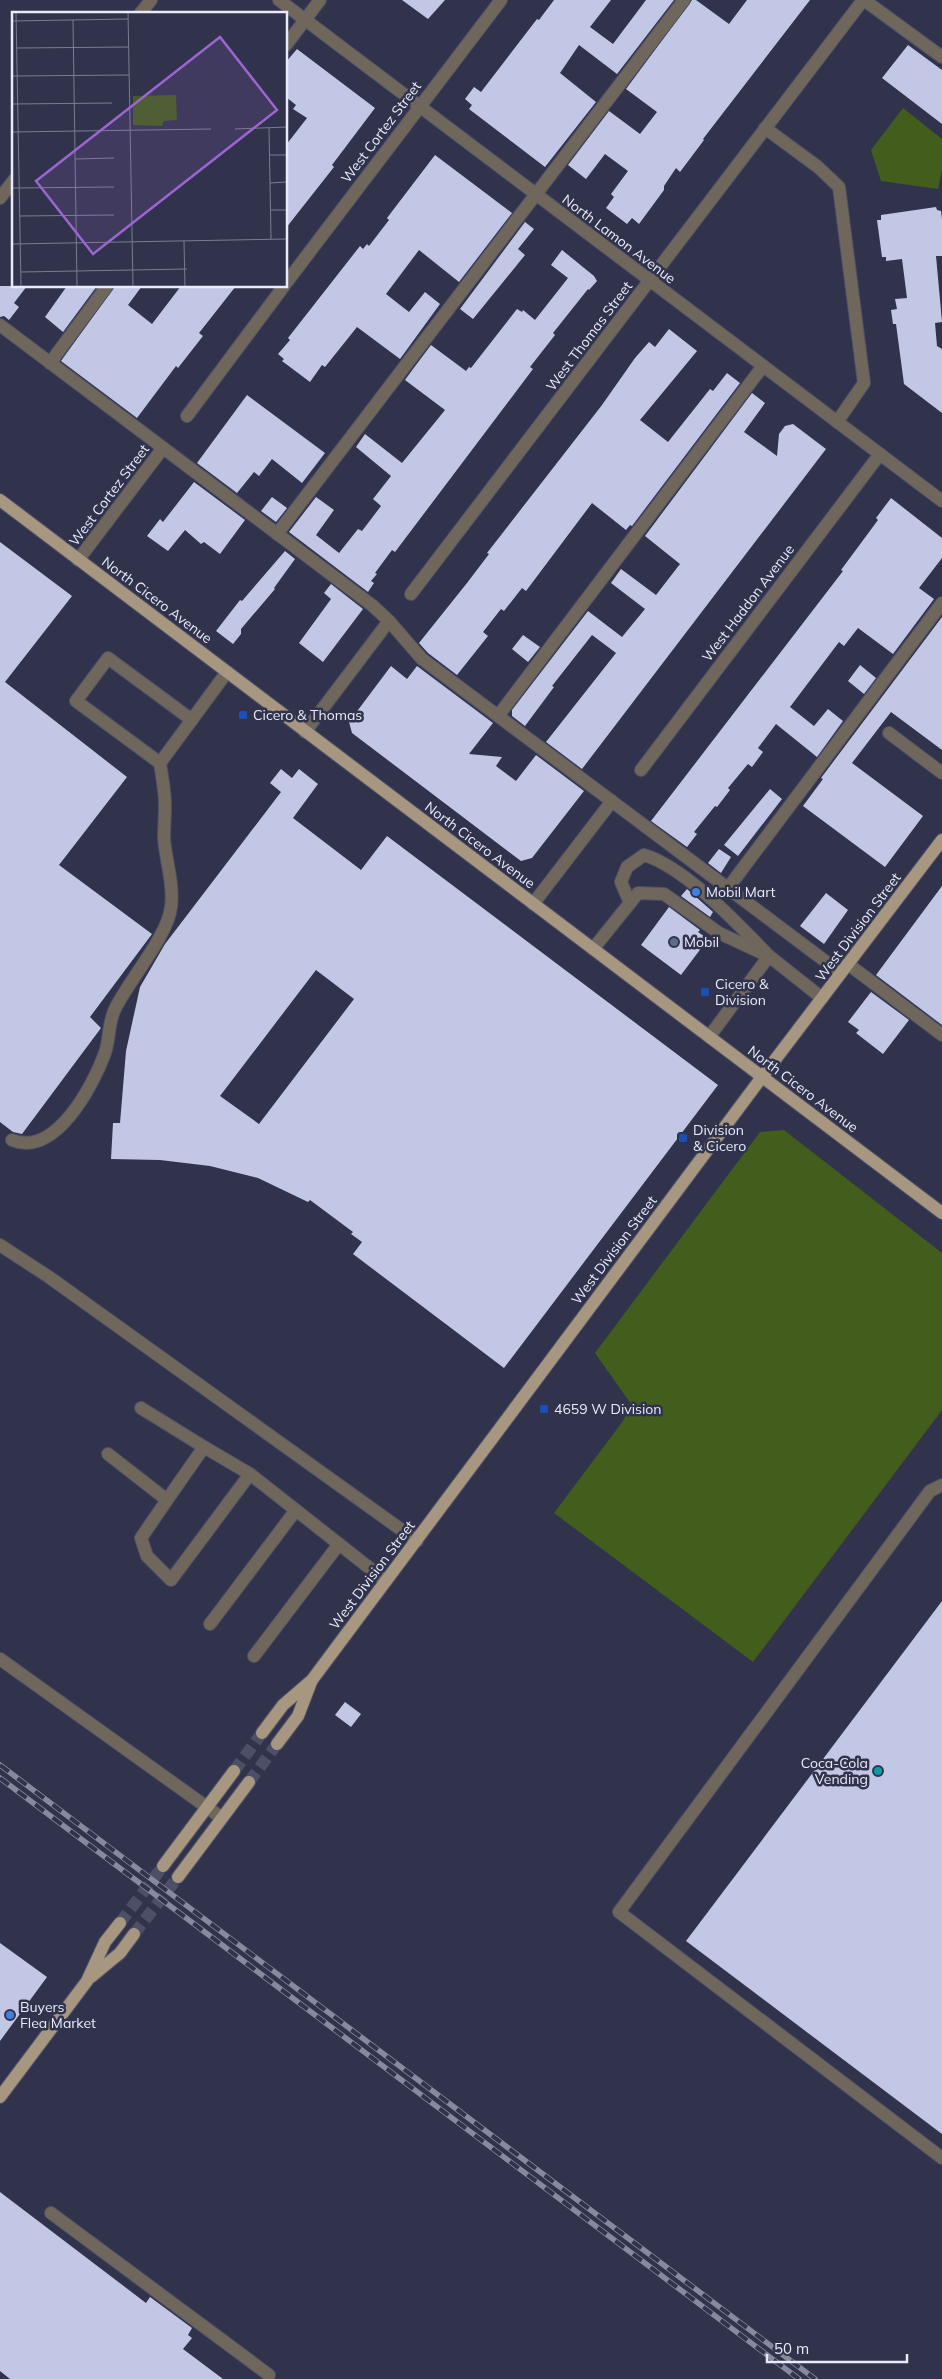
<svg xmlns="http://www.w3.org/2000/svg" width="942" height="2379" font-family="Mulish,sans-serif">
  <style>
    .green { fill: #435d1c }
    .building { fill: #c2c7e5; fill-rule: evenodd }
    .lines { fill: none; stroke-linecap: round; stroke-linejoin: round }
    .major-tunnel { stroke: #4c4f65; stroke-width: 12; stroke-dasharray: 12 6; stroke-linecap: butt }
    .minor-casing { stroke: #4e5067; stroke-width: 14 }
    .major-casing { stroke: #4e5067; stroke-width: 14 }
    .minor { stroke: #6f675c; stroke-width: 12 }
    .major { stroke: #a79781; stroke-width: 12 }
    .rail-casing { stroke: #878a9e; stroke-width: 5.5 }
    .rail { stroke: #30334b; stroke-width: 4; stroke-dasharray: 11; stroke-linecap: butt }
    .transit-dot { fill: #1a4fb4; stroke: #30334b; stroke-width: 2 }
    .shop-dot { fill: #3f7fe0; stroke: #30334b; stroke-width: 2 }
    .service-dot { fill: #5c6f8a; stroke: #30334b; stroke-width: 2 }
    .culture-dot { fill: #0f9aa8; stroke: #30334b; stroke-width: 2 }
    .labels { text-anchor: middle; stroke-width: 5; stroke-linejoin: round; paint-order: stroke }
    .street-label { font-size: 14px; fill: #e9ebfb; stroke: #30334b }
    .poi-label { font-size: 14px; fill: #e9ebfb; stroke: #30334b; text-anchor: start }
    .inset-road { fill: none; stroke: #7a7d91; stroke-width: 1 }
    .view { fill: #9c65d1; fill-opacity: 0.15; stroke: #9c65d1; stroke-width: 2.5 }
    .inset-edge { fill: none; stroke: #e9ebfb; stroke-width: 2.5 }
  </style>
  <rect width="100%" height="100%" fill="#30334b"/>
  <g class="green">
    <path d="M903 108 942 139V169L938 189 881 181 871 150Z"/>
    <path d="M784 1130 942 1253V1410L753 1662 554 1513 623 1421 631 1404 595 1353 760 1132Z"/>
  </g>
  <g class="building">
    <path d="M402 0H445L428 19Z"/>
    <path d="M554 0H611L590 27 613 44 646 0H674L617 74 579 45 560 73 596 102 545 167 469 109 472 105 465 99 474 87 481 92 537 19 539 20Z"/>
    <path d="M692 0H696L729 24 747 0H810L703 139 704 140 680 172 676 168 664 186V190L639 224 632 218 627 224 606 208 614 197 611 194 628 171 605 154 586 179 568 165 609 111 640 134 657 112 626 89Z"/>
    <path d="M908 45 942 70V124L882 78Z"/>
    <path d="M297 49 375 108 332 165 334 167 286 228V145L307 118 293 109 296 105 286 97V62Z"/>
    <path d="M435 155 512 213 459 282 419 250 386 294 409 312 425 292 440 304 400 359 357 327 325 367 322 365 310 382 282 361 284 359 278 354 290 340 288 338 360 246 363 249 367 244 369 246 389 220 387 218Z"/>
    <path d="M936 207 937 210 941 211 942 219V256H936L942 322 935 323 937 346 942 349V413L904 384 896 324H893L891 310 897 309 895 299 907 298 902 259 886 261V257H882L877 220H881V215Z"/>
    <path d="M525 222 534 229 518 249 525 255 473 319 460 309Z"/>
    <path d="M562 250 594 276 597 281 589 290 588 289 553 333 555 335 530 367 533 369 395 552 392 550 375 573 377 574 371 581 374 583 368 592 289 532 316 497 334 510 316 535 339 553 358 529 362 531 381 506 373 499 391 476 356 447 365 434 402 463 445 410 405 380 413 369 431 345 466 371 469 367 471 368 517 309 522 312 523 310 535 320 568 278 551 265Z"/>
    <path d="M0 286H27L14 303 19 307 9 320 4 316 0 317Z"/>
    <path d="M67 286H97L63 332 45 317Z"/>
    <path d="M115 286H142L128 305 152 324 181 286H236L199 333 203 336 178 368 176 366 137 418 61 361Z"/>
    <path d="M669 329 697 351 640 420 668 442 710 389 713 391 727 373 740 383 632 526 630 525 626 530 592 503 526 591 522 588 504 611 501 609 483 632 488 636 457 675 428 653 419 643 467 583 489 554 487 553 602 405 635 358 649 342 655 347Z"/>
    <path d="M752 393 765 403 744 432 777 456 779 434 785 426 793 424 826 449 582 769 546 742 616 653 592 635 552 686 554 687 525 726 512 716V710L588 611 622 637 645 609 611 583 621 569 656 595 680 564 645 536Z"/>
    <path d="M247 395 325 453 302 483 272 459 259 476 254 472 237 493 197 463Z"/>
    <path d="M194 482 245 520 220 554 204 542 201 544 185 530 168 551 147 536 160 519 163 522Z"/>
    <path d="M272 497 287 508 276 522 261 511Z"/>
    <path d="M891 498 942 538V558L919 588 934 599 893 654 858 628 844 646 839 642 790 707 814 726 828 709 843 721 817 757 776 724 758 748 763 752 752 767 748 764 728 788 730 790 717 807 715 806 694 832 697 834 687 847 651 821 843 571 841 570 878 520 876 518Z"/>
    <path d="M0 542 72 596 5 682 127 777 59 865 152 934 90 1017 101 1028 22 1134 13 1132 0 1122Z"/>
    <path d="M285 551 295 559 274 588 275 589 241 629V634L233 644 216 631 240 600 242 601Z"/>
    <path d="M331 584 363 609 323 662 299 643 331 599 324 593Z"/>
    <path d="M942 617V750L891 712 852 763 923 816 885 867 803 806 823 779 821 778Z"/>
    <path d="M523 635 540 647 528 662 512 649Z"/>
    <path d="M860 665 876 678 864 694 848 681Z"/>
    <path d="M391 666 407 679 417 666 493 723 469 754 502 757 496 766 516 781 536 755 584 791 532 858 521 861 352 733 349 722Z"/>
    <path d="M281 769 292 778 299 769 318 784 293 818 361 870 387 836 718 1085 504 1368 353 1254 362 1242 351 1234 353 1232 310 1200 308 1202 258 1178 210 1166 160 1160 111 1159 113 1123H120L126 1051 140 987 165 944 281 792 270 783ZM316 970 354 999 259 1124 220 1096Z"/>
    <path d="M770 789 782 799 738 856 724 845Z"/>
    <path d="M719 849 731 857 721 873 708 863Z"/>
    <path d="M942 886V1025L876 975Z"/>
    <path d="M687 889 713 912 710 917 681 896Z"/>
    <path d="M826 893 848 910 824 944 800 926Z"/>
    <path d="M669 907 700 930 698 932 708 939 681 975 641 945Z"/>
    <path d="M871 992 909 1020 883 1054 856 1033 859 1030 848 1022Z"/>
    <path d="M942 1601V2134L686 1941Z"/>
    <path d="M345 1702 361 1714 351 1727 335 1715Z"/>
    <path d="M0 1943 47 1977 0 2041Z"/>
    <path d="M0 2192 146 2303 150 2297 192 2328 188 2335 192 2338 183 2349 223 2379H10L0 2371Z"/>
  </g>
  <g class="lines">
    <g class="major-tunnel">
      <path d="M234 1771 262 1733"/>
      <path d="M249 1782 277 1744"/>
      <path d="M120 1923 163 1866"/>
      <path d="M134 1934 178 1877"/>
    </g>
    <g class="minor-casing">
      <g id="minor">
        <path d="M279 0 942 501"/>
        <path d="M864 0 942 57"/>
        <path d="M140 14 151 0"/>
        <path d="M286 45 320 0"/>
        <path d="M765 128 818 167 839 187 864 383 837 422"/>
        <path d="M0 198 14 180"/>
        <path d="M286 283 501 0"/>
        <path d="M0 325 373 606 389 621 422 659 841 973"/>
        <path d="M50 363 107 286"/>
        <path d="M187 416 284 286"/>
        <path d="M277 534 684 0"/>
        <path d="M78 560 163 448"/>
        <path d="M411 594 863 0"/>
        <path d="M498 716 763 366"/>
        <path d="M305 732 389 621"/>
        <path d="M889 733 942 773"/>
        <path d="M160 763 76 701 108 658 192 720"/>
        <path d="M641 770 880 454"/>
        <path d="M728 888 942 603"/>
        <path d="M630 903 621 882 627 867 644 855C685 867 739 925 769 956"/>
        <path d="M533 904 612 801"/>
        <path d="M593 949 638 893 664 894 719 933 762 953"/>
        <path d="M848 964 942 1035"/>
        <path d="M709 1037 769 956 822 998"/>
        <path d="M12 1140C55 1158 93 1086 105 1053 110 1038 108 1023 115 1009 129 980 168 936 171 907 174 885 166 861 164 839 164 827 165 816 165 805 165 791 162 777 160 763L227 672"/>
        <path d="M0 1245 49 1277 417 1541"/>
        <path d="M141 1408 204 1447"/>
        <path d="M108 1454 167 1500 141 1538 147 1556 171 1580 250 1474"/>
        <path d="M942 1485 930 1491 619 1912 942 2158"/>
        <path d="M167 1500 204 1447 250 1474 386 1581"/>
        <path d="M210 1624 296 1510"/>
        <path d="M254 1656 339 1544"/>
        <path d="M0 1659 222 1818"/>
        <path d="M51 2213 269 2375"/>
      </g>
    </g>
    <g class="major-casing">
      <g id="major">
        <path d="M0 500 942 1213"/>
        <path d="M262 1733 283 1705 312 1680 762 1077 942 840"/>
        <path d="M277 1744 298 1716 311 1682"/>
        <path d="M163 1866 234 1771"/>
        <path d="M178 1877 249 1782"/>
        <path d="M91 1977 120 1953 134 1934"/>
        <path d="M0 2097 87 1981 105 1942 120 1923"/>
      </g>
    </g>
    <use href="#minor" class="minor"/>
    <use href="#major" class="major"/>
    <g class="rail-casing">
      <g id="rail">
        <path d="M0 1765 815 2379"/>
        <path d="M0 1778 799 2379"/>
      </g>
    </g>
    <use href="#rail" class="rail"/>
  </g>
  <g class="transit-dot">
    <rect x="238" y="710" width="10" height="10" rx="2.5"/>
    <rect x="700" y="987" width="10" height="10" rx="2.5"/>
    <rect x="678" y="1133" width="10" height="10" rx="2.5"/>
    <rect x="539" y="1404" width="10" height="10" rx="2.5"/>
  </g>
  <g class="shop-dot">
    <circle cx="696" cy="892" r="5"/>
    <circle cx="10" cy="2015" r="5"/>
  </g>
  <circle class="service-dot" cx="674" cy="942" r="5"/>
  <circle class="culture-dot" cx="878" cy="1771" r="5"/>
  <g class="labels">
    <g class="street-label">
      <text transform="translate(381 132) rotate(-53)" y="5">West Cortez Street</text>
      <text transform="translate(619 239) rotate(37)" y="5">North Lamon Avenue</text>
      <text transform="translate(589 336) rotate(-53)" y="5">West Thomas Street</text>
      <text transform="translate(109 495) rotate(-53)" y="5">West Cortez Street</text>
      <text transform="translate(157 600) rotate(37)" y="5">North Cicero Avenue</text>
      <text transform="translate(748 603) rotate(-53)" y="5">West Haddon Avenue</text>
      <text transform="translate(480 845) rotate(37)" y="5">North Cicero Avenue</text>
      <text transform="translate(858 927) rotate(-53)" y="5">West Division Street</text>
      <text transform="translate(803 1089) rotate(37)" y="5">North Cicero Avenue</text>
      <text transform="translate(614 1250) rotate(-53)" y="5">West Division Street</text>
      <text transform="translate(372 1575) rotate(-53)" y="5">West Division Street</text>
    </g>
    <g class="poi-label">
      <text x="253" y="720">Cicero &amp; Thomas</text>
      <text x="706" y="897">Mobil Mart</text>
      <text x="684" y="947">Mobil</text>
      <text x="715" y="989">Cicero &amp;<tspan x="715" dy="16">Division</tspan></text>
      <text x="693" y="1135">Division<tspan x="693" dy="16">&amp; Cicero</tspan></text>
      <text x="554" y="1414">4659 W Division</text>
      <text x="868" y="1768" text-anchor="end">Coca-Cola<tspan x="868" dy="16">Vending</tspan></text>
      <text x="20" y="2012">Buyers<tspan x="20" dy="16">Flea Market</tspan></text>
    </g>
  </g>
  <g transform="translate(12 12)">
    <rect width="275" height="275" fill="#30334b"/>
    <path d="M164 83 165 108 152 109 150 114 121 113V84Z" fill="#435d1c"/>
    <path class="inset-road" d="M4 0 9 275M116 0 121 275M61 8 65 275M0 9 116 7M5 36 117 35M0 64 117 63M0 92 100 91M257 116 259 227M223 117 275 115M0 120 199 117M258 143H275M63 147 102 146M258 171 275 170M0 176 102 175M259 198H275M8 204 102 203M172 229 173 275M0 232 275 227M9 260 175 257"/>
    <path class="view" d="M208 25 265 98 81 242 24 169Z"/>
    <rect width="275" height="275" class="inset-edge"/>
  </g>
  <path d="M767 2354v8h140v-8" fill="none" stroke="#e9ebfb" stroke-width="2.5"/>
  <text x="774" y="2354" font-size="15" fill="#e9ebfb" stroke="#30334b" stroke-width="4" paint-order="stroke">50 m</text>
</svg>
